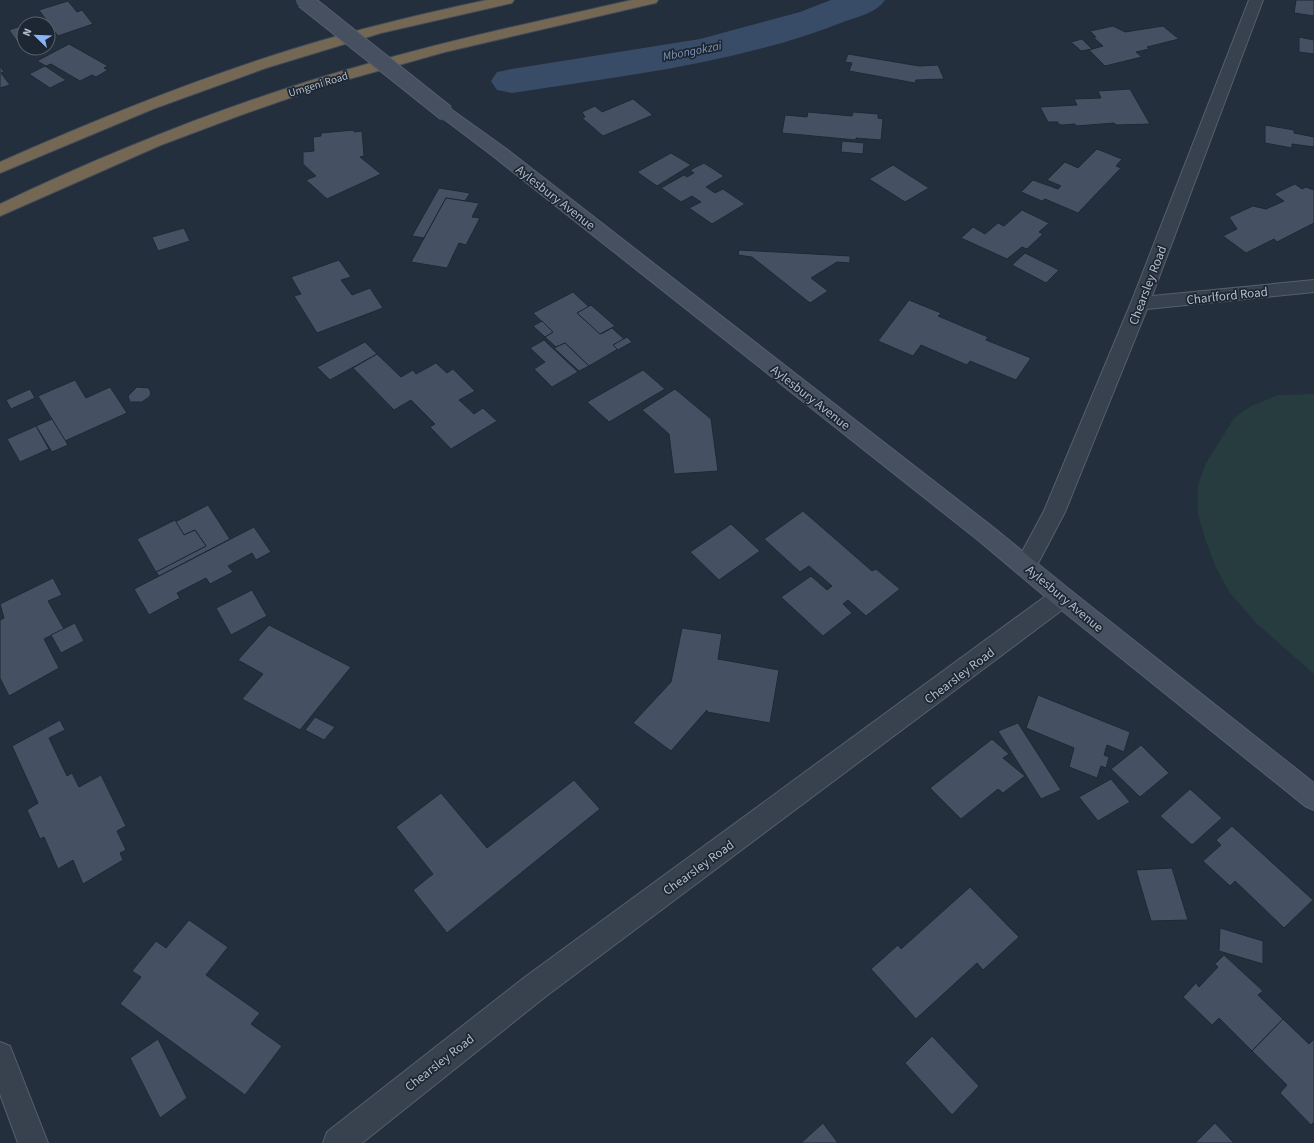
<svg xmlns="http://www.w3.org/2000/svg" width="1314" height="1143" font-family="'Source Sans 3',sans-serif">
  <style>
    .green { fill: #263c3f }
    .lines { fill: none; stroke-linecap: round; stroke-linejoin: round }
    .river { fill: #394c67; fill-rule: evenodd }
    .building { fill: #455162; stroke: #1f2835 }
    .street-casing { stroke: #565f6c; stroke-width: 2 }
    .secondary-casing { stroke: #565f6c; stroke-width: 2 }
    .highway-casing { stroke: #434c59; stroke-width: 2 }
    .street { fill: #38414e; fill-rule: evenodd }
    .secondary { fill: #465061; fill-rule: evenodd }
    .highway { fill: #746855; fill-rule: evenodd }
    .secondary-bridge-casing { stroke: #565f6c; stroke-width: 18; stroke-linecap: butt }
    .secondary-bridge { stroke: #465061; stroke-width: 16 }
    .labels { text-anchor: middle; stroke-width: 3.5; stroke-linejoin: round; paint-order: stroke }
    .far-street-label { font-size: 11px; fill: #b4bcc9; stroke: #1d2633 }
    .far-water-label { font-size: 12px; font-style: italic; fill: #7c92b1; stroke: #1d2633 }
    .street-label { font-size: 13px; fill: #b4bcc9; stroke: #1d2633 }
  </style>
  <rect width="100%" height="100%" fill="#242f3e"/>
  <path class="green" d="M1314 394V674L1256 623 1230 593 1216 568 1205 538 1198 514V485L1206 463 1234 418 1251 406 1278 395Z"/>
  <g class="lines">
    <path class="river" d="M831 0H885C876 13 860 16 846 21 740 63 624 76 512 93L497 90 491 81 497 72 512 69 700 39 800 12Z"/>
  </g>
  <g class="building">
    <path d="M1296 0H1314V16L1294 13Z"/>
    <path d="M68 1 77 12 82 10 93 24 58 36 39 10Z"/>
    <path d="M24 25V45L20 46 9 30Z"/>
    <path d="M1113 26 1125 32 1163 26 1179 39 1147 47 1149 49 1136 52 1142 57 1105 66 1089 50 1103 46 1093 37H1096L1090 31Z"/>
    <path d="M1299 37 1314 40V54L1299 52Z"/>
    <path d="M1082 39 1092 49 1081 51 1071 42Z"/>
    <path d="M69 44 108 66 104 68 108 70 96 77 92 75 80 81 51 64 46 66 37 61Z"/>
    <path d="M848 54 919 66 938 65 944 79 916 80 915 83 849 71 852 63 845 62Z"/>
    <path d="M0 66 4 72 1 73 10 85 0 88Z"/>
    <path d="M45 66 66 80 50 88 29 74Z"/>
    <path d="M1130 89 1150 124 1116 125 1114 123 1076 126 1075 124 1062 125 1058 124V122H1048L1040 107 1077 105 1074 99 1101 98 1098 91Z"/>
    <path d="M633 99 653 115 603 136 582 118 585 117 582 112 595 106 602 112Z"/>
    <path d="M808 112 852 116 853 112 878 114V118L883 119 881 140 856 138V140L782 133 785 115 807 117Z"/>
    <path d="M1265 125 1294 130V133L1314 137V147L1292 144V148L1265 143Z"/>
    <path d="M354 130V132L362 131 364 156 360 157 381 174 327 199 306 180 316 176 303 164V152L314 151 313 137 321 136V133Z"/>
    <path d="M842 141 864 143 863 154 841 152Z"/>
    <path d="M1097 149 1122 159 1116 166 1121 168 1078 213 1045 199 1042 201 1021 192 1033 180 1058 189 1061 186 1047 180 1065 162 1078 168Z"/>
    <path d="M671 153 691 165 657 186 637 172Z"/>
    <path d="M704 163 724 176 706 187 715 193 723 189 745 204 712 224 689 208 701 202 692 196 681 202 661 188 684 175 687 177 694 173 690 170Z"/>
    <path d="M893 165 929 188 905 202 869 179Z"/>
    <path d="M1295 184 1302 189 1306 187 1314 190V223L1277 242 1274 239 1246 253 1223 236 1237 229 1229 217 1253 206 1266 209 1284 201 1274 194Z"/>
    <path d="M439 188 470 193 465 201 446 198 424 238 412 236Z"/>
    <path d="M446 198 479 203 472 217 480 218 466 245 459 243 447 268 411 262Z"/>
    <path d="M1022 210 1049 223 1039 232 1043 234 1027 249 1022 247 1007 259 961 238 973 227 985 234 998 223 1004 226Z"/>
    <path d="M184 228 190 241 158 251 152 237Z"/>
    <path d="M739 250 850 256V263L837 262 811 278 828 291 810 303 752 257 738 255Z"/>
    <path d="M1025 253 1059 270 1046 283 1012 265Z"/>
    <path d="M339 260 351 277 341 280 352 295 370 288 383 308 317 333 294 296 301 294 291 277Z"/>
    <path d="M573 292 589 307 577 313 601 334 612 328 624 339 613 345 618 349 589 366 565 343 556 347 545 337 553 332 533 313Z"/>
    <path d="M909 300 941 313 938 316 988 337 986 340 1031 358 1016 380 970 361 967 365 921 345 913 356 878 341Z"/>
    <path d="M591 305 615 326 600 334 577 313Z"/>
    <path d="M542 321 553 332 545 337 533 326Z"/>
    <path d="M627 337 632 342 618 350 613 345Z"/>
    <path d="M544 340 578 372 552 387 534 369 545 362 530 348Z"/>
    <path d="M365 342 377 354 330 380 317 367Z"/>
    <path d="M565 343 589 366 579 371 554 348Z"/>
    <path d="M377 354 401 377 413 370 416 374 436 363 447 373 453 369 475 391 459 400 474 414 483 408 497 421 451 449 430 427 435 424 411 400 394 410 353 368Z"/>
    <path d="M643 370 665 389 609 422 587 402Z"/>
    <path d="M75 380 86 398 110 387 127 413 65 441 38 396Z"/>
    <path d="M137 387 149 388 151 394 149 397 142 402H130L128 396Z"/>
    <path d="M30 389 35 398 11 409 6 400Z"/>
    <path d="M675 389 711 419 718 471 674 474 669 434 642 410Z"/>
    <path d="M52 419 68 445 52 452 36 426Z"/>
    <path d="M36 426 49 449 20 462 7 439Z"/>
    <path d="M208 505 230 539 159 576 156 572 206 546 195 530 184 535 175 522Z"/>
    <path d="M803 511 872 571 876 569 900 589 866 616 848 600 843 604 852 613 823 636 781 597 811 576 827 590 832 586 809 566 800 572 764 539Z"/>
    <path d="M175 520 184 535 195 530 206 546 156 572 137 539Z"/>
    <path d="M731 524 760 551 719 580 690 552Z"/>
    <path d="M254 527 271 552 256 560 252 553 228 566 233 572 210 584 206 578 177 593 180 598 149 615 134 589Z"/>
    <path d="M53 578 62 595 48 601 64 629 44 639 59 668 9 696 0 678V620L4 618 0 604Z"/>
    <path d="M252 590 267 616 231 635 216 608Z"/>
    <path d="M75 623 84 641 61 653 51 635Z"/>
    <path d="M269 625 351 667 300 730 242 699 263 674 238 660Z"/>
    <path d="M682 628 722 634 718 659 779 670 770 723 707 712V710L671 751 633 723 671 682Z"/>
    <path d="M1038 695 1130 732 1124 752 1107 745 1104 755 1109 757 1106 768 1101 766 1097 778 1069 767 1074 748 1026 728Z"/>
    <path d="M315 717 335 727 324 740 305 730Z"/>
    <path d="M60 720 65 730 49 738 67 776 72 773 79 787 101 775 126 826 117 831 126 850 120 853 123 860 83 884 73 860 58 869 44 837 40 839 27 810 38 803 12 746Z"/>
    <path d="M1018 723 1061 790 1041 799 998 731Z"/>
    <path d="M992 739 1009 754 1003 758 1025 776 1003 793 998 789 961 819 930 788Z"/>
    <path d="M1141 745 1169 773 1140 797 1111 769Z"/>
    <path d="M1111 779 1130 802 1098 821 1079 797Z"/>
    <path d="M574 780 600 809 447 933 413 890 433 874 396 827 441 793 487 848Z"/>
    <path d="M1190 789 1222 818 1192 845 1160 816Z"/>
    <path d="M1232 826 1313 900 1284 928 1235 881 1230 886 1203 861 1221 845 1216 840Z"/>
    <path d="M1172 868 1188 920 1151 921 1136 870Z"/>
    <path d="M970 887 1019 937 983 970 977 963 916 1019 871 969 898 945 901 949Z"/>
    <path d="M189 920 228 947 206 975 260 1013 251 1024 282 1046 245 1095 120 1004 141 977 132 971 156 941 166 948Z"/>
    <path d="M1220 928 1263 941V964L1219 951Z"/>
    <path d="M1224 955 1263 991 1258 995 1283 1019 1252 1051 1219 1018 1212 1025 1183 997 1196 983 1199 987 1218 967 1215 964Z"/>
    <path d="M1283 1019 1309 1044 1314 1039V1122L1311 1125 1280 1093 1287 1085 1252 1051Z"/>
    <path d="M932 1036 979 1086 952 1115 905 1063Z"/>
    <path d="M158 1039 187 1098 160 1118 130 1058Z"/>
    <path d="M823 1123 838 1143H801Z"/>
    <path d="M1215 1123 1234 1143H1195Z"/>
  </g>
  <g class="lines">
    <g class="street-casing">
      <g id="street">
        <path d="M1249 0H1263L1152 296 1314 280V292L1147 309 1065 512 1034 571 1026 574 1018 571 1015 565 1044 511 1131 303Z"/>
        <path d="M1062 588 1070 590 1073 597 1070 604 545 997 362 1143H323L327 1132 525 977 1054 590Z"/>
        <path d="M0 1042 10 1046 48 1143H18L0 1094Z"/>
      </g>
    </g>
    <g class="secondary-casing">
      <path id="secondary" d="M446 108 452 110 505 148 994 528 1070 590 1314 783V810L1305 806 1054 604 978 540 493 156 440 116 438 113 440 110Z"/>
    </g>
    <g class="highway-casing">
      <g id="highway">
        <path d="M487 0H514L512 3 381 33 266 68 153 109 0 173V162C104 116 210 73 320 41 375 25 431 12 487 0Z"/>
        <path d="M632 0H658L656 3 651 4 445 52 321 87 241 115 161 145 0 216V204C114 150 231 103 353 68 445 41 539 21 632 0Z"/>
      </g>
    </g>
    <use href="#street" class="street"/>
    <use href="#secondary" class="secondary"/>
    <use href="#highway" class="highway"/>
    <g class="secondary-bridge-casing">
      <path id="secondary-bridge" d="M304 0 446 113"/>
    </g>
    <use href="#secondary-bridge" class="secondary-bridge"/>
  </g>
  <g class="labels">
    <g class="far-street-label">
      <text transform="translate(318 84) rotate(-17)" y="4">Umgeni Road</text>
    </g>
    <g class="far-water-label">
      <text transform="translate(692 51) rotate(-11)" y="4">Mbongokzai</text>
    </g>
    <g class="street-label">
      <text transform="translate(556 197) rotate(38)" y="5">Aylesbury Avenue</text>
      <text transform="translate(1147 285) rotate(-69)" y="5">Chearsley Road</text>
      <text transform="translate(1227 295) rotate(-6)" y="5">Charlford Road</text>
      <text transform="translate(811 397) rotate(38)" y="5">Aylesbury Avenue</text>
      <text transform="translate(1065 598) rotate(40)" y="5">Aylesbury Avenue</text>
      <text transform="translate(959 675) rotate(-37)" y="5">Chearsley Road</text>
      <text transform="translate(698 867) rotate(-36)" y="5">Chearsley Road</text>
      <text transform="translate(439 1062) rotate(-38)" y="5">Chearsley Road</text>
    </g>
  </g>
  <g transform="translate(36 36) rotate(293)"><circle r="19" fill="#1d2633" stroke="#59626f"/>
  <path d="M0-3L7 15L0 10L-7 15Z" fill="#8ab4f8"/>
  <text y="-6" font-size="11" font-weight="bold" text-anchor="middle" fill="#b4bcc9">N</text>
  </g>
</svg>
